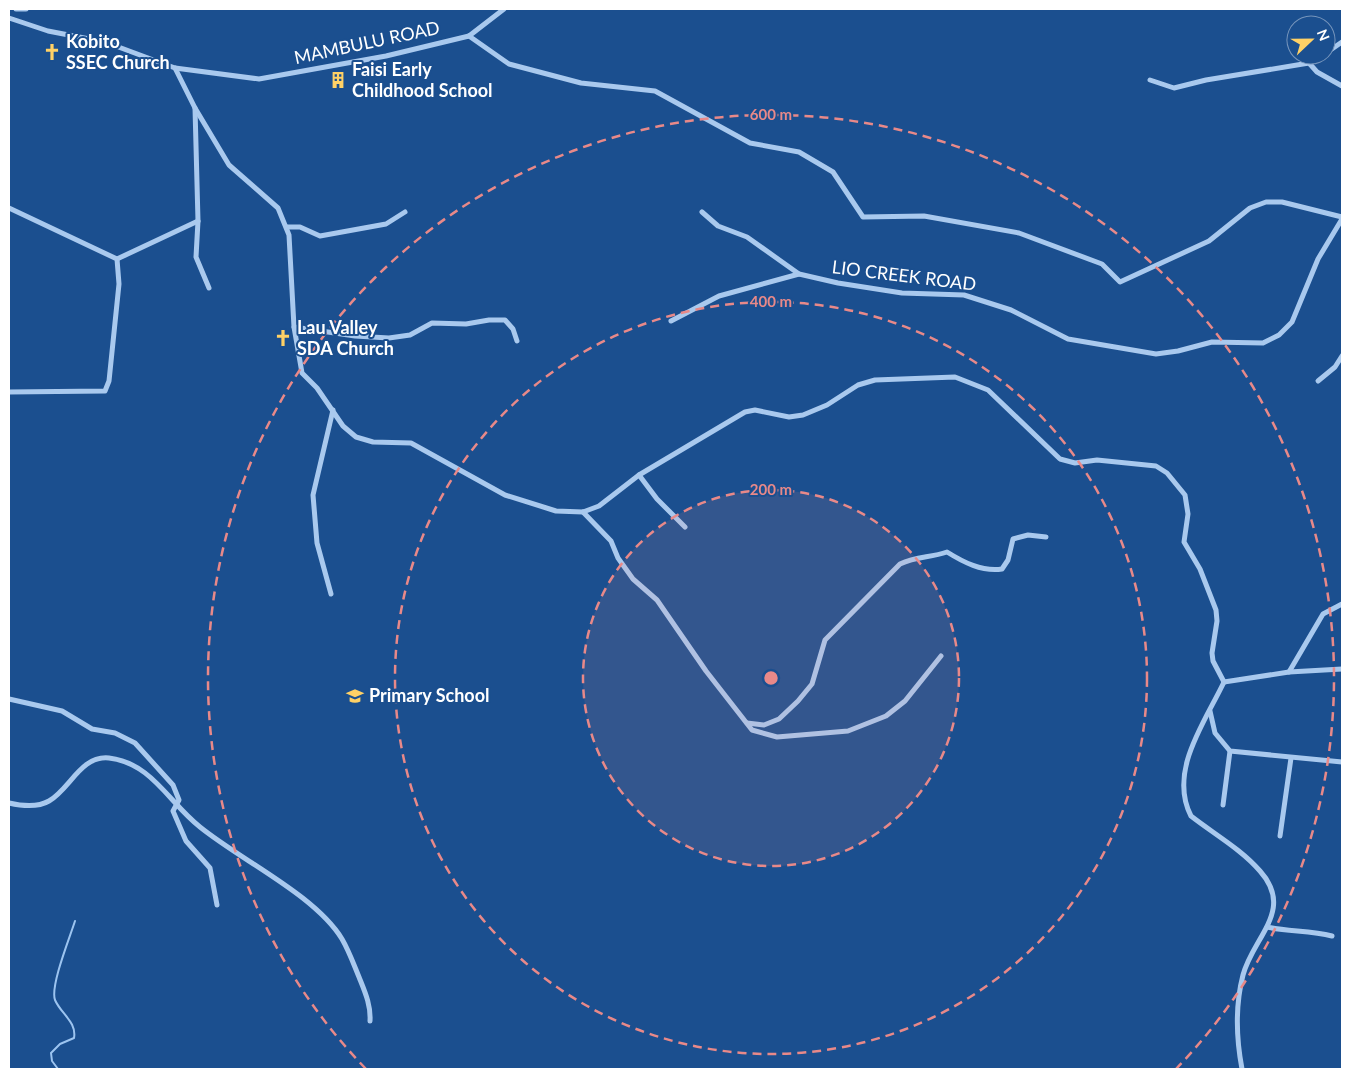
<svg xmlns="http://www.w3.org/2000/svg" width="1351" height="1078" font-family="Lato,sans-serif">
  <style>
    .lines { fill: none; stroke-linecap: round; stroke-linejoin: round }
    .stream { stroke: #9cc4f0; stroke-width: 2 }
    .street { stroke: #a9c9ee; stroke-width: 5 }
    .ring { fill: none; stroke: #e88989; stroke-width: 2.5; stroke-dasharray: 9 6 }
    .labels { text-anchor: middle; stroke-width: 4; stroke-linejoin: round; paint-order: stroke }
    .poi-label { font-size: 18px; font-weight: bold; fill: #fff; stroke: #1b4f8f; text-anchor: start }
    .street-label { font-size: 18px; fill: #fff; stroke: #1b4f8f }
    .centre { fill: #e88989; stroke: #1b4f8f; stroke-width: 2.5 }
    .ring-label { font-size: 15px; text-anchor: middle; font-weight: bold; fill: #e88989; stroke: #1b4f8f; stroke-width: 4; stroke-linejoin: round; paint-order: stroke }
  </style>
  <rect width="100%" height="100%" fill="#1b4f8f"/>
  <g class="lines">
    <path class="stream" d="M58 1069 52 1061 51 1053 60 1044 74 1038C77 1022 61 1014 55 1000 50 986 70 937 75 921"/>
    <g class="street">
      <path d="M16 9H26"/>
      <path d="M9 18 48 31 105 42 175 68 259 79 386 56 469 36 504 9"/>
      <path d="M469 36 509 64 581 83 655 91 750 143 799 152 833 172 863 217 924 216 1019 233 1102 264 1120 282 1209 241 1250 208 1266 202H1282L1342 217"/>
      <path d="M1326 53 1342 42"/>
      <path d="M1309 63 1317 72 1342 86"/>
      <path d="M175 68 195 108 229 165 278 208 289 235 294 327 302 373 317 388 343 426 356 437 373 442 411 443 505 495 556 511 583 512 599 506 639 475 745 412 755 410 789 417 803 415 827 405 858 385 875 380 955 377 988 390 1060 459 1075 463 1097 460 1156 466 1167 473 1185 495 1188 514 1184 542 1200 569 1216 610 1217 621 1212 653 1213 661 1224 682"/>
      <path d="M1150 80 1174 88 1206 80 1309 63 1322 55"/>
      <path d="M195 108 198 221 196 257 209 288"/>
      <path d="M9 208 117 259 119 284 109 381 105 391 9 392"/>
      <path d="M702 212 718 226 747 237 799 274 838 283 902 293 964 295 1011 310 1068 339 1156 354 1178 351 1212 342 1263 343 1279 335 1292 322 1318 259 1342 219"/>
      <path d="M287 227H300L320 236 386 224 405 212"/>
      <path d="M117 259 198 221"/>
      <path d="M671 321 719 296 799 274"/>
      <path d="M294 327 355 336 389 338 410 335 432 323 466 324 489 320H505L513 329 517 341"/>
      <path d="M1318 381 1335 367 1342 356"/>
      <path d="M639 475 657 499 685 527"/>
      <path d="M583 512 611 541 618 558 633 579 657 600 706 671 752 730 777 737 848 731 886 716 905 701 941 656"/>
      <path d="M331 594 317 543 313 495 333 410"/>
      <path d="M1289 672 1323 614 1342 604"/>
      <path d="M1224 682C1205 722 1168 771 1191 816 1214 834 1241 849 1260 871 1295 910 1253 937 1243 975 1235 1006 1236 1037 1242 1069"/>
      <path d="M1224 682 1289 672 1342 669"/>
      <path d="M9 699 62 711 92 729 115 733 135 743 173 785 179 800 173 811 186 841 210 868 217 905"/>
      <path d="M1210 711 1215 733 1230 751 1342 762"/>
      <path d="M747 723 764 725 779 719 798 701 812 684 825 640 900 564C917 556 930 558 947 552 963 562 982 572 1002 569L1008 560 1013 539 1028 535 1046 537"/>
      <path d="M9 803C22 806 37 808 49 801 70 789 81 755 109 758 152 763 169 803 200 827 242 861 315 895 342 939 349 951 354 965 359 977 365 992 371 1005 370 1021"/>
      <path d="M1223 805 1230 751"/>
      <path d="M1280 836 1291 758"/>
      <path d="M1267 927C1289 932 1310 930 1332 936"/>
    </g>
  </g>
  <circle cx="771" cy="678" r="188" fill="#e88989" fill-opacity=".12"/>
  <g class="ring">
    <circle cx="771" cy="678" r="188"/>
    <circle cx="771" cy="678" r="376"/>
    <path d="M366 1069A563 563 0 1 1 1176 1069"/>
  </g>
  <defs>
    <g id="church-bare" transform="scale(1.35)"><path d="M-1.2-6h2.4v3.5h3.3v2.4h-3.3V6h-2.4V-.1h-3.3v-2.4h3.3Z" fill="#ffd166" stroke="#1b4f8f" stroke-width="2.5" paint-order="stroke"/></g>
    <g id="building-bare" transform="scale(1.35)"><path d="M-4-6H4V6H1V3H-1V6H-4ZM-2.5-4.3h1.7v1.8h-1.7ZM.8-4.3h1.7v1.8H.8ZM-2.5-1h1.7V.8h-1.7ZM.8-1h1.7V.8H.8Z" fill="#ffd166" stroke="#1b4f8f" stroke-width="2.5" paint-order="stroke"/></g>
    <g id="school-bare" transform="scale(1.35)"><path d="M0-5L7-2L0 1L-7-2ZM-4 1L0 2.5L4 1V4Q0 6-4 4Z" fill="#ffd166" stroke="#1b4f8f" stroke-width="2.5" paint-order="stroke"/></g>
  </defs>
  <g fill-rule="evenodd">
    <use href="#church-bare" x="52" y="52"/>
    <use href="#building-bare" x="338" y="80"/>
    <use href="#church-bare" x="283" y="338"/>
    <use href="#school-bare" x="355" y="696"/>
  </g>
  <g class="labels">
    <g class="poi-label">
      <text x="66" y="48">Kobito<tspan x="66" dy="21">SSEC Church</tspan></text>
      <text x="352" y="76">Faisi Early<tspan x="352" dy="21">Childhood School</tspan></text>
      <text x="297" y="334">Lau Valley<tspan x="297" dy="21">SDA Church</tspan></text>
      <text x="369" y="702">Primary School</text>
    </g>
    <g class="street-label">
      <text transform="translate(367 43) rotate(-12)" y="6">MAMBULU ROAD</text>
      <text transform="translate(904 276) rotate(7)" y="6">LIO CREEK ROAD</text>
    </g>
  </g>
  <circle cx="771" cy="678" r="8" class="centre"/>
  <g class="ring-label">
    <text x="771" y="120">600 m</text>
    <text x="771" y="307">400 m</text>
    <text x="771" y="495">200 m</text>
  </g>
  <rect width="1351" height="1078" fill="none" stroke="#ffffff" stroke-width="20"/>
  <g transform="translate(1311 40) rotate(68)"><circle r="24" fill="#1b4f8f" stroke="#7695bc"/>
  <path d="M0-4L9 19L0 12L-9 19Z" fill="#ffd166"/>
  <text y="-8" font-size="14" font-weight="bold" text-anchor="middle" fill="#ffffff">N</text>
  </g>
</svg>
